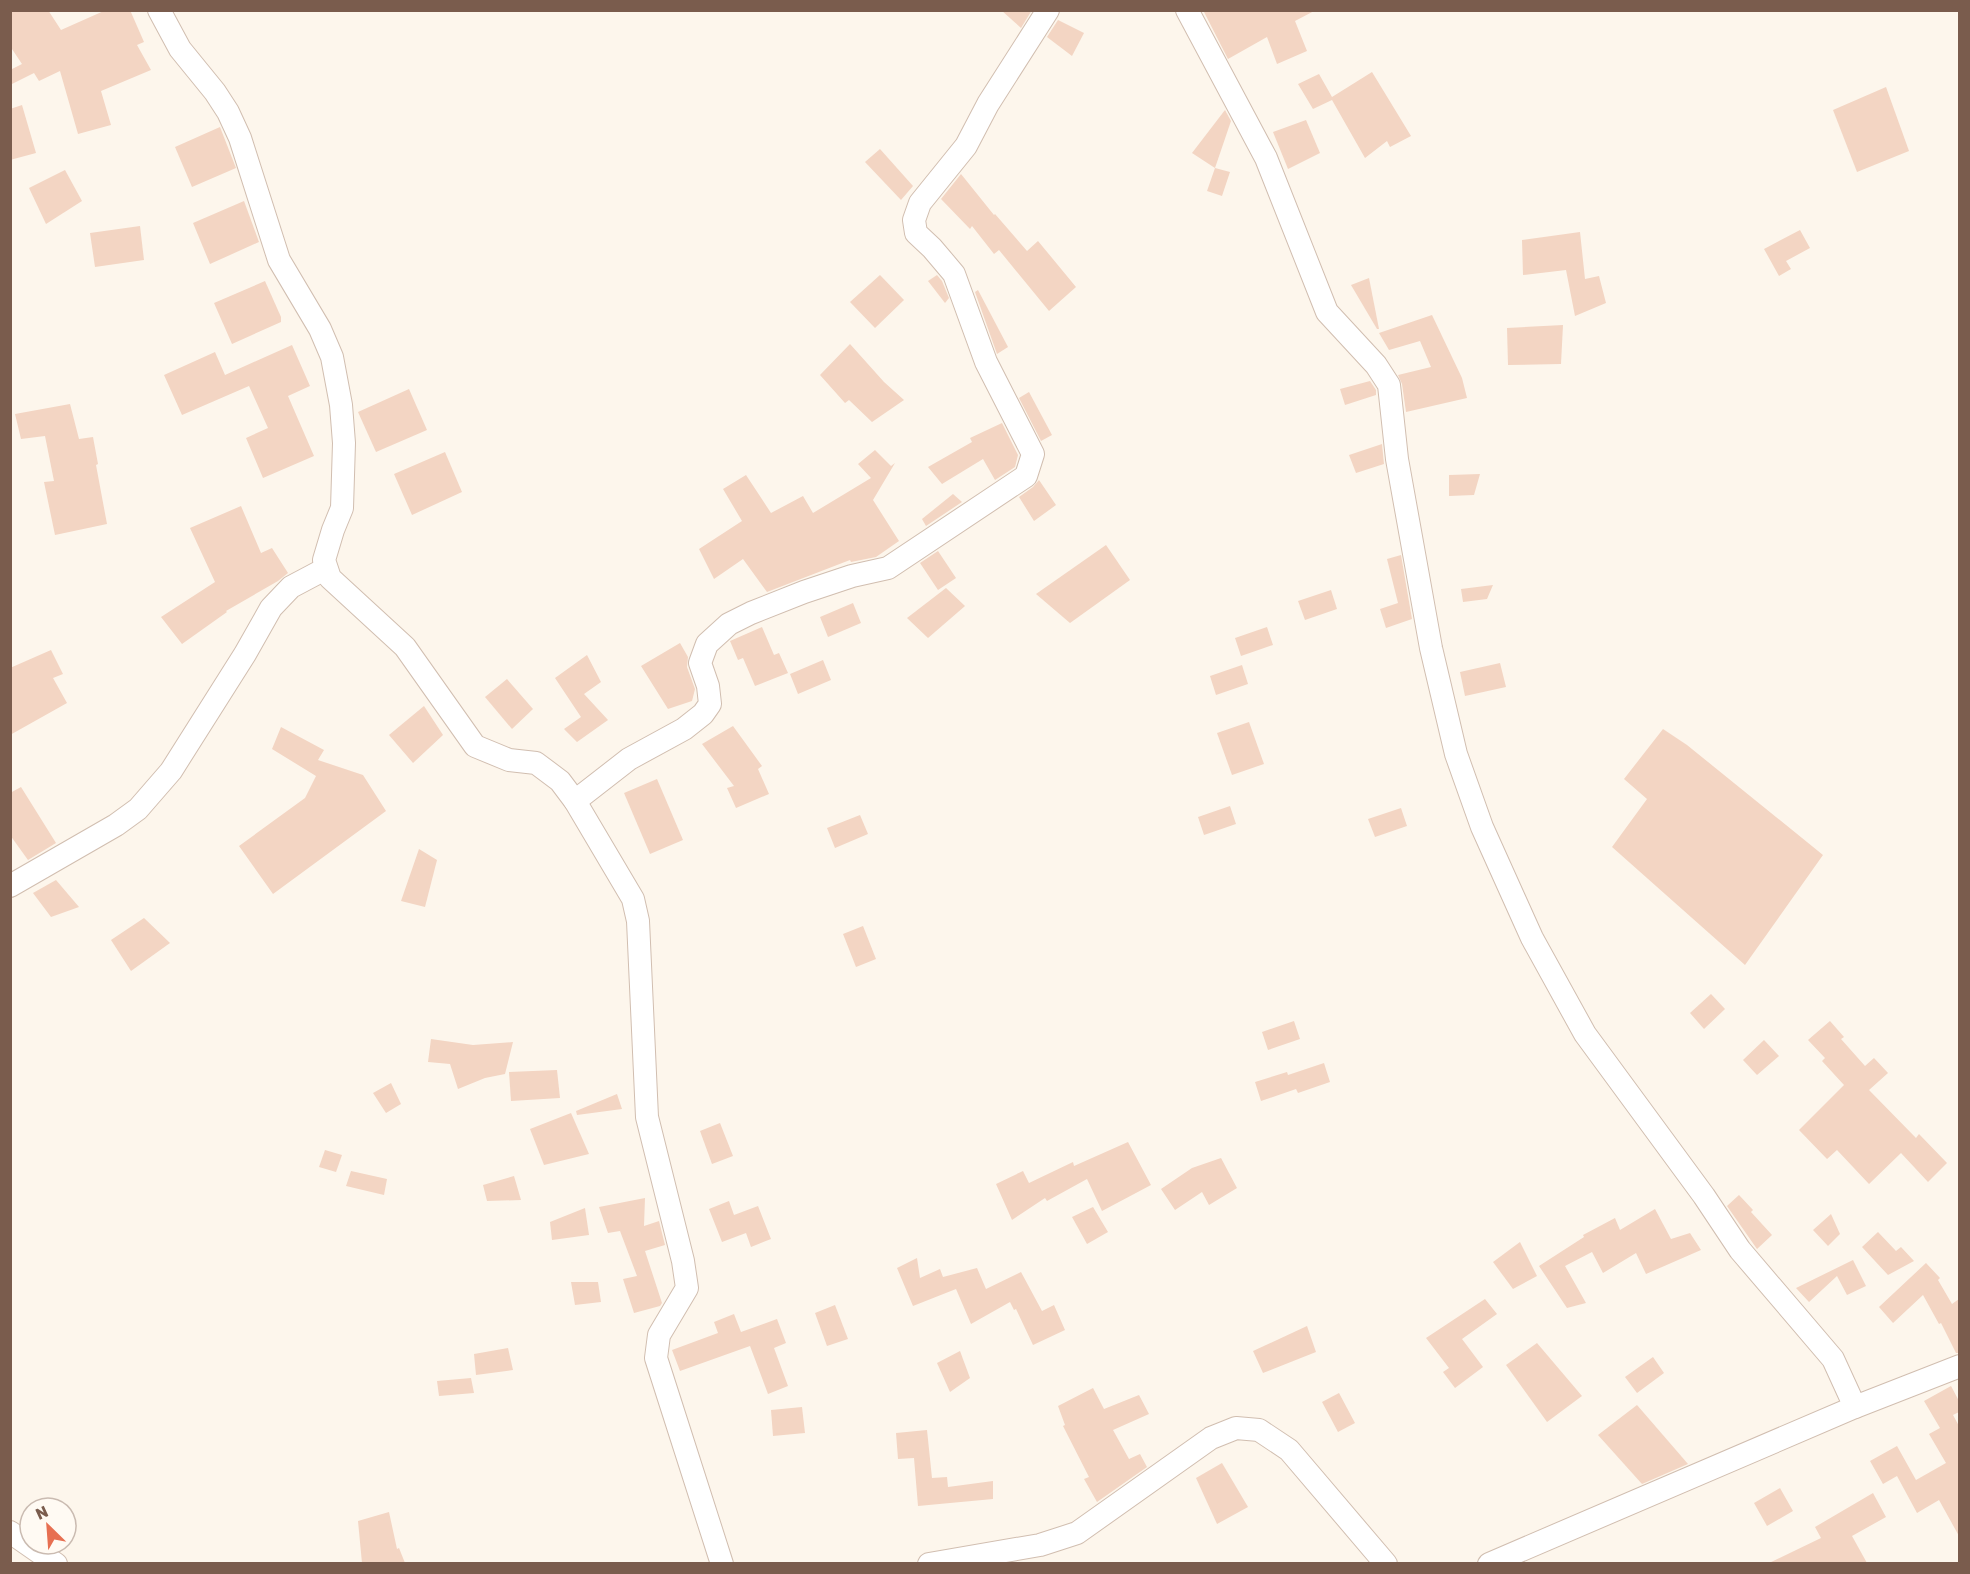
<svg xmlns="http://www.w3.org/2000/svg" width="1970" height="1574" font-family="Rubik,sans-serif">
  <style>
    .building { fill: #f3d5c3 }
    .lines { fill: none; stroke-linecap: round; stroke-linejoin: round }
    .minor-casing { stroke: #d1beb0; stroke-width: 24 }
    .minor { stroke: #fff; stroke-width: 22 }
  </style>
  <rect width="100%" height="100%" fill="#fdf6ec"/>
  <g class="building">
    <path d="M10 10H48L61 30 106 10H130L144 42 137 45 151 70 101 91 111 125 78 134 60 71 39 81 34 73 10 85V70L22 64 10 46Z"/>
    <path d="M1001 10H1032L1021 28Z"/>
    <path d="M1203 10H1316L1295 21 1307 51 1277 64 1267 37 1228 59Z"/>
    <path d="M1058 20 1084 33 1072 56 1047 37Z"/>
    <path d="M1372 72 1411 136 1390 147 1387 141 1365 158 1332 100 1313 109 1298 84 1319 74 1332 97Z"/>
    <path d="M1886 87 1909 151 1857 172 1833 110Z"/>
    <path d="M22 105 36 153 10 160V109Z"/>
    <path d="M1225 110 1231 121 1215 168 1192 153Z"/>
    <path d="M1306 120 1320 153 1288 169 1273 132Z"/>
    <path d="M220 127 236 168 192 187 175 147Z"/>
    <path d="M880 149 913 186 901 200 865 162Z"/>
    <path d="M1215 168 1230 172 1222 196 1207 191Z"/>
    <path d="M65 170 82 201 46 224 29 188Z"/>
    <path d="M961 174 994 215 995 214 1027 251 1038 241 1076 287 1049 311 999 250 994 254 972 226 970 229 941 199Z"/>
    <path d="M244 201 259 242 210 264 193 223Z"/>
    <path d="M140 226 144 260 95 267 90 233Z"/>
    <path d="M1800 230 1810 248 1786 261 1791 269 1779 276 1764 249Z"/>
    <path d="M1580 232 1585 279 1599 276 1606 303 1575 316 1566 270 1523 275 1522 240Z"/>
    <path d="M880 275 904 300 875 328 850 302Z"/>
    <path d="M937 275 942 281 949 298 945 303 928 281Z"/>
    <path d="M1369 278 1379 329H1377L1351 285Z"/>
    <path d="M265 281 281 317V322L232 344 214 303Z"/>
    <path d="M978 290 1008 347 997 354 975 292Z"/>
    <path d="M1432 315 1462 378 1467 398 1406 412 1402 384 1398 375 1431 367 1420 341 1389 350 1379 333Z"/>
    <path d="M1563 325 1561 364 1508 365 1507 328Z"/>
    <path d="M850 344 884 382 904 400 872 422 849 400 845 403 820 375Z"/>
    <path d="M292 345 310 386 288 396 314 456 263 478 246 438 268 428 249 386 182 415 164 375 215 352 225 375Z"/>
    <path d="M1370 381 1376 390V395L1345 405 1340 389Z"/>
    <path d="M409 389 427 430 376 452 358 412Z"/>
    <path d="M1029 392 1052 435 1041 441 1019 398Z"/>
    <path d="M70 404 79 439 93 437 98 464 96 465 107 524 55 535 44 482 54 481 45 436 21 439 15 414Z"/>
    <path d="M1002 423 1018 455 1015 467 995 480 983 459 942 484 928 467 972 442 970 438Z"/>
    <path d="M1382 444 1384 464 1356 473 1349 455Z"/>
    <path d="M875 450 891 466 895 463 873 500 899 541 876 557 851 562 850 560 767 592 743 559 714 579 699 549 742 521 723 489 746 475 771 513 803 496 813 513 871 478 858 464Z"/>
    <path d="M445 452 462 492 412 515 394 474Z"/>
    <path d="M1480 474 1474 495 1449 496V475Z"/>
    <path d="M1039 480 1056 505 1034 521 1019 497 1033 487Z"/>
    <path d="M953 494 962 502 926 526 922 519Z"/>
    <path d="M241 506 261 553 272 548 288 573 278 581 226 611 227 612 182 644 161 617 215 582 190 528Z"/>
    <path d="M1106 545 1130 580 1070 623 1036 594Z"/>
    <path d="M938 551 956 578 938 590 920 563Z"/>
    <path d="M1401 555 1412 619 1386 628 1380 609 1398 603 1387 559Z"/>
    <path d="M1493 585 1487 599 1463 602 1461 589Z"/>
    <path d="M946 588 965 606 928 638 907 618Z"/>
    <path d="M1331 590 1337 609 1305 620 1298 601Z"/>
    <path d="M853 603 861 623 828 637 820 617Z"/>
    <path d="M762 627 774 655 779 653 788 673 755 686 743 658 738 660 730 641Z"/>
    <path d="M1267 627 1273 645 1241 656 1235 638Z"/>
    <path d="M680 643 688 657 687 667 695 689 692 701 668 709 641 666Z"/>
    <path d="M51 650 63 674 53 678 67 703 10 735V668Z"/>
    <path d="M587 655 601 682 584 694 608 720 577 742 564 729 581 717 555 678Z"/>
    <path d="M823 660 831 680 798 694 790 674Z"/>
    <path d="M1500 663 1506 687 1465 696 1460 672Z"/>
    <path d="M1242 665 1248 684 1216 695 1210 676Z"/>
    <path d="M507 679 533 709 512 729 485 697Z"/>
    <path d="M424 706 443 735 413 763 389 735Z"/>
    <path d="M1249 722 1264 764 1232 775 1217 733Z"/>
    <path d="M733 726 762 766 758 769 769 794 736 808 727 788 734 786 702 744Z"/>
    <path d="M281 727 324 750 318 760 363 775 386 811 273 894 239 846 305 798 316 776 272 749Z"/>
    <path d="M1663 729 1687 745 1823 855 1745 965 1612 847 1647 799 1624 779Z"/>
    <path d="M657 779 683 840 650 854 624 793Z"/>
    <path d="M21 787 56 843 28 860 10 835V793Z"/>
    <path d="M1230 806 1236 824 1204 835 1198 817Z"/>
    <path d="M1401 808 1407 826 1375 837 1368 819Z"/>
    <path d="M860 815 868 834 835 848 827 828Z"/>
    <path d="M419 849 437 860 425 907 401 901Z"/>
    <path d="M56 880 79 907 51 917 33 893Z"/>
    <path d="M144 918 170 943 131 971 111 940Z"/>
    <path d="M863 926 876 959 856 967 843 934Z"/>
    <path d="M1711 994 1725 1009 1704 1029 1690 1013Z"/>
    <path d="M1294 1021 1300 1039 1268 1050 1262 1032Z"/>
    <path d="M1830 1021 1844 1037 1841 1039 1865 1066 1874 1058 1888 1073 1869 1090 1916 1138 1919 1134 1947 1163 1928 1182 1901 1153 1869 1184 1837 1150 1827 1159 1799 1130 1844 1085 1822 1061 1825 1058 1808 1040Z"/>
    <path d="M431 1039 473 1045 513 1042 505 1074 485 1078 458 1089 450 1064 428 1062Z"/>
    <path d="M1764 1040 1779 1056 1757 1075 1743 1060Z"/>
    <path d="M1324 1063 1330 1082 1298 1093 1296 1089 1261 1101 1255 1082 1287 1072 1288 1075Z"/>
    <path d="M557 1070 560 1098 511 1101 509 1072Z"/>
    <path d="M391 1083 401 1104 386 1113 373 1093Z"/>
    <path d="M617 1094 622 1109 577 1115 576 1111Z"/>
    <path d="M571 1113 589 1154 544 1165 530 1129Z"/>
    <path d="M720 1123 733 1156 712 1164 700 1131Z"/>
    <path d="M1128 1142 1151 1185 1102 1211 1087 1179 1047 1201 1045 1198 1012 1220 996 1184 1023 1171 1029 1183 1073 1162 1074 1166Z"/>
    <path d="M325 1150 342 1155 336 1172 319 1167Z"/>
    <path d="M1221 1158 1237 1188 1209 1205 1202 1192 1175 1210 1161 1189 1192 1168Z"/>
    <path d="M351 1171 387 1179 384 1195 346 1186Z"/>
    <path d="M514 1176 521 1200 487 1201 483 1185Z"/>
    <path d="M1739 1195 1753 1210 1751 1212 1772 1235 1757 1249 1727 1206Z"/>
    <path d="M645 1198 644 1226 659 1221 665 1245 645 1251 662 1303 660 1306 634 1313 623 1279 637 1276 620 1231 608 1233 599 1207Z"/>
    <path d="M729 1201 734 1215 758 1206 771 1239 751 1247 746 1233 722 1242 709 1209Z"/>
    <path d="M1093 1207 1108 1232 1087 1244 1072 1217Z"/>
    <path d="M585 1208 589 1235 552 1240 550 1222Z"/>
    <path d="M1655 1209 1671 1239 1690 1233 1701 1250 1646 1274 1636 1253 1603 1273 1592 1252 1565 1266 1586 1303 1567 1308 1539 1266 1584 1237 1583 1235 1615 1218 1620 1230Z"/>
    <path d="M1831 1214 1840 1234 1828 1246 1813 1230Z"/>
    <path d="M1878 1232 1896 1251 1901 1247 1914 1261 1888 1275 1862 1247Z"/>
    <path d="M1520 1242 1537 1276 1513 1289 1493 1262Z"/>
    <path d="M917 1258 920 1278 940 1269 943 1277 977 1268 986 1289 1021 1272 1042 1311 1054 1305 1065 1330 1033 1345 1016 1309 1014 1310 1010 1302 971 1324 956 1289 913 1306 897 1268Z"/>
    <path d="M1853 1260 1866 1286 1847 1295 1837 1276 1809 1302 1796 1288Z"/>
    <path d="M1926 1263 1940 1278 1938 1280 1952 1304 1959 1299V1353H1956L1941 1323 1939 1324 1923 1295 1893 1323 1879 1307Z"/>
    <path d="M571 1282H598L601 1302 575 1305Z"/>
    <path d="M1485 1299 1497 1314 1462 1339 1483 1367 1455 1388 1443 1372 1449 1368 1426 1338Z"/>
    <path d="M835 1305 848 1339 827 1346 815 1313Z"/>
    <path d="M734 1314 741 1332 777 1319 786 1343 774 1348 788 1386 768 1394 750 1346 680 1371 672 1350 718 1333 714 1322Z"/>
    <path d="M1307 1326 1316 1352 1263 1373 1253 1351Z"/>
    <path d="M1537 1343 1582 1396 1547 1422 1506 1365Z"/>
    <path d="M508 1348 513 1370 476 1375 474 1354Z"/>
    <path d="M960 1351 970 1378 950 1392 937 1363Z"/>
    <path d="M1653 1357 1664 1373 1637 1393 1625 1377Z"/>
    <path d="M471 1378 474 1393 439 1396 437 1381Z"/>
    <path d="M1951 1386 1959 1401V1412L1953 1415 1959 1426V1536L1939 1500 1917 1513 1897 1476 1883 1484 1870 1461 1897 1446 1916 1480 1946 1463 1929 1434 1940 1428 1924 1401Z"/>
    <path d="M1093 1388 1104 1409 1139 1395 1149 1414 1113 1430 1129 1459 1140 1454 1147 1467 1097 1502 1084 1479 1089 1477 1063 1426 1065 1425 1058 1406Z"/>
    <path d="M1339 1393 1355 1423 1338 1432 1322 1402Z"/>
    <path d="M1637 1405 1688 1464 1642 1484 1598 1435Z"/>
    <path d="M802 1407 805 1433 773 1436 771 1410Z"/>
    <path d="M927 1430 932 1478 947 1477 948 1487 993 1481V1499L918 1506 914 1458 898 1459 896 1433Z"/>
    <path d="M1222 1463 1248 1507 1217 1524 1196 1478Z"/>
    <path d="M1780 1488 1793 1511 1767 1526 1754 1503Z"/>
    <path d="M1873 1493 1886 1517 1852 1536 1867 1563H1769L1821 1538 1815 1527Z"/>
    <path d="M389 1512 397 1549 399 1548 405 1563H362L358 1521Z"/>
  </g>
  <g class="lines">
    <g class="minor-casing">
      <g id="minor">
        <path d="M159 10 180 49 215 92 228 112 240 138 279 260 320 329 332 357 341 405 344 443 342 508 333 530 324 560 330 578 405 647 475 746 509 760 536 763 560 781 575 801 633 899 638 921 647 1117 683 1261 687 1288 659 1335 656 1358 722 1564"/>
        <path d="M1187 10 1266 158 1327 312 1376 365 1389 385 1397 459 1431 648 1456 754 1482 827 1532 938 1585 1034 1704 1196 1740 1250 1833 1359 1855 1407"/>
        <path d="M575 801 629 759 684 729 703 714 710 704 708 686 700 663 707 644 729 624 751 613 804 592 852 576 888 568 1026 476 1033 454 986 362 954 274 932 248 916 233 914 220 920 203 966 146 988 104 1048 10"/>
        <path d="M10 886 116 825 138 809 171 771 245 654 271 608 291 587 325 569"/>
        <path d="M10 1532 56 1564"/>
        <path d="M929 1564 1040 1545 1077 1533 1211 1438 1236 1428 1259 1430 1289 1450 1386 1564"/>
        <path d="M1489 1564 1855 1407 1960 1366"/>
      </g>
    </g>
    <use href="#minor" class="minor"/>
  </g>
  <rect width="1970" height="1574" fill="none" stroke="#7a5c4d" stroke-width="24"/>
  <g transform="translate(48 1526) rotate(335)"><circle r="28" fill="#fffaf3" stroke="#cabbb1" stroke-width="1.5"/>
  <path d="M0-4.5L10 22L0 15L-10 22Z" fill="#e76f51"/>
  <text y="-9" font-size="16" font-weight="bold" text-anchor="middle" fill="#7a5c4d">N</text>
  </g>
</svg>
